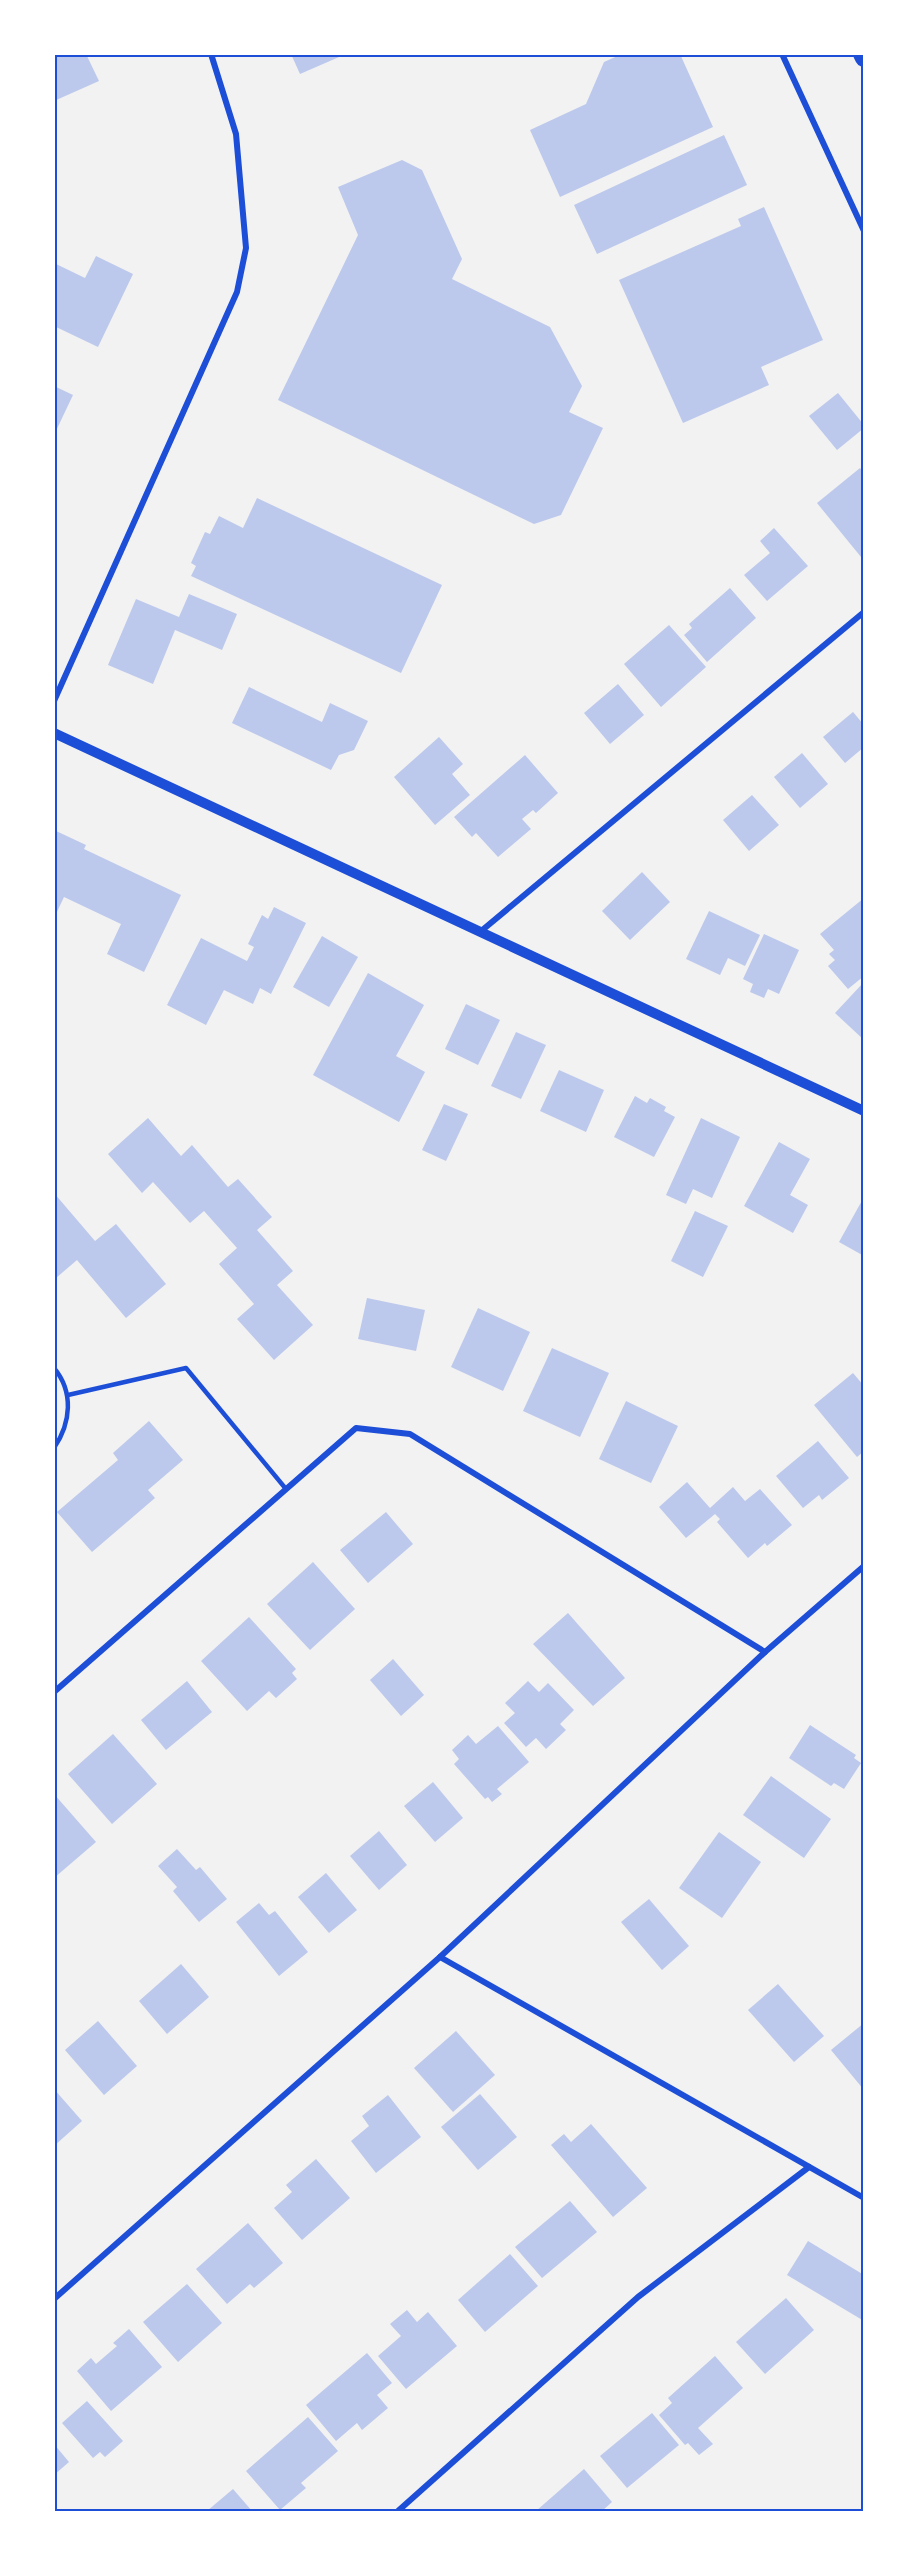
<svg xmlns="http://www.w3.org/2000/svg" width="918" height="2565" font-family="'PT Sans Narrow',sans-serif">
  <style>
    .building { fill: #bdc9ec }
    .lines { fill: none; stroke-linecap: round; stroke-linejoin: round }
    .service { stroke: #1d4ed8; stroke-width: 4.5 }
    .minor { stroke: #1d4ed8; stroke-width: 6 }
    .tertiary { stroke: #1d4ed8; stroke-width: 10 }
    .motorway { stroke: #1d4ed8; stroke-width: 18 }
    .neatline { fill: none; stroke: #1d4ed8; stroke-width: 2 }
  </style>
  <rect width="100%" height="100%" fill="#f2f2f2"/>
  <g class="building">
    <path d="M54 54H86L99 81 54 101Z"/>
    <path d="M291 54H346L300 74Z"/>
    <path d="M622 54H680L713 127 560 197 530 130 586 104 604 62Z"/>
    <path d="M724 135 747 185 597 254 574 205Z"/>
    <path d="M402 160 422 170 462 259 452 279 550 327 582 386 569 412 603 428 561 515 534 524 278 400 358 235 338 187Z"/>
    <path d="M764 207 823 340 761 367 769 385 683 423 619 280 741 226 738 219Z"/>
    <path d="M96 256 133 274 98 347 54 326V263L85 278Z"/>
    <path d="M54 386 73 395 54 435Z"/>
    <path d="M838 393 864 425V428L837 450 809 416Z"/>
    <path d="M860 468 864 473V554L861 557 817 503Z"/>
    <path d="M257 498 442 585 401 673 191 576 196 566 191 563 205 532 210 534 219 516 243 528Z"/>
    <path d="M774 528 808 566 767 601 744 575 770 553 760 541Z"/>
    <path d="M730 588 756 618 707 662 684 635 692 628 689 624Z"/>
    <path d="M189 594 237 614 222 650 175 630 153 684 108 665 136 599 179 617Z"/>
    <path d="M669 625 706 667 661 707 624 664Z"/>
    <path d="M618 684 644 715 610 744 584 713Z"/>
    <path d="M249 687 322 722 330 703 368 721 354 750 339 755 331 770 232 723Z"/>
    <path d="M853 712 864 725V747L845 763 823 737Z"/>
    <path d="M439 737 463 764 452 774 470 795 435 825 394 777Z"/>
    <path d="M802 753 828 784 800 808 774 777Z"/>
    <path d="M525 755 558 793 536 813 533 810 522 819 531 829 498 857 476 833 472 837 454 817Z"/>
    <path d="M752 795 779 825 749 851 723 820Z"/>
    <path d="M54 830 86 845 84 849 181 895 144 972 107 954 121 924 64 897 54 918Z"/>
    <path d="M642 872 670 902 630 940 602 911Z"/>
    <path d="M864 898V976L848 989 828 966 835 960 829 954 834 950 820 934Z"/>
    <path d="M274 907 306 923 271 994 260 988 253 1004 224 990 206 1025 167 1005 201 938 247 961 254 947 248 944 262 915 268 919Z"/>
    <path d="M709 911 760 935 745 966 728 958 720 975 686 959Z"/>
    <path d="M764 934 799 950 779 994 768 989 764 998 750 992 753 984 743 979Z"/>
    <path d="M322 936 358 957 329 1007 293 987Z"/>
    <path d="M368 973 424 1005 396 1056 425 1072 399 1122 313 1075Z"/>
    <path d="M864 982V1040L835 1013Z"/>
    <path d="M466 1004 500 1020 478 1065 445 1049Z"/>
    <path d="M516 1032 546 1045 521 1099 491 1086Z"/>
    <path d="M559 1070 604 1090 586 1132 540 1111Z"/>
    <path d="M635 1096 647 1103 650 1098 666 1107 664 1111 675 1117 654 1157 614 1137Z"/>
    <path d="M444 1104 468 1114 446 1161 422 1150Z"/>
    <path d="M148 1118 181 1156 192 1145 228 1187 238 1179 272 1217 257 1230 293 1271 277 1285 313 1325 274 1360 237 1319 254 1304 219 1264 237 1248 204 1211 190 1223 153 1182 142 1193 108 1154Z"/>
    <path d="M701 1118 740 1137 712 1198 693 1189 686 1204 666 1195Z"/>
    <path d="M779 1142 810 1159 790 1195 808 1205 793 1233 744 1206Z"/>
    <path d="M54 1193 95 1241 116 1224 166 1284 126 1318 77 1260 56 1278Z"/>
    <path d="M864 1197V1256L839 1242Z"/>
    <path d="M695 1211 728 1226 703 1277 671 1261Z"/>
    <path d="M367 1298 425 1310 416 1351 358 1339Z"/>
    <path d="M478 1308 530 1332 503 1391 451 1367Z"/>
    <path d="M552 1348 609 1373 580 1437 523 1411Z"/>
    <path d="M853 1373 864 1386V1451L857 1457 814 1405Z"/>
    <path d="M626 1401 678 1426 651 1483 599 1459Z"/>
    <path d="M149 1421 183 1460 148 1490 155 1498 92 1552 57 1512 118 1460 113 1453Z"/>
    <path d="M818 1441 849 1478 822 1500 819 1495 803 1508 776 1476Z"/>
    <path d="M687 1482 710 1508 733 1487 745 1501 760 1489 792 1525 767 1546 765 1543 748 1558 717 1522 720 1519 715 1514 686 1538 659 1507Z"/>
    <path d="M386 1512 413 1544 368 1583 340 1550Z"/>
    <path d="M313 1562 355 1609 310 1650 267 1604Z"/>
    <path d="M568 1613 625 1678 593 1706 533 1644Z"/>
    <path d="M249 1617 296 1669 292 1673 297 1679 276 1698 269 1691 247 1711 201 1661Z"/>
    <path d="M393 1659 424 1695 401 1716 370 1680Z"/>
    <path d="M187 1681 212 1712 166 1750 141 1720Z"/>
    <path d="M528 1681 539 1692 548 1683 574 1710 560 1724 566 1730 546 1749 536 1738 526 1747 504 1723 515 1713 505 1703Z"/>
    <path d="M810 1725 856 1755 854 1758 861 1763 844 1789 834 1783 831 1786 789 1758Z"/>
    <path d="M498 1726 529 1762 497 1789 502 1794 492 1802 488 1797 485 1799 454 1764 459 1759 452 1750 468 1735 476 1744Z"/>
    <path d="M113 1734 157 1784 112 1824 68 1774Z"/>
    <path d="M771 1776 831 1819 804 1858 743 1815Z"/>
    <path d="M433 1782 463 1818 435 1842 404 1806Z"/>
    <path d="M54 1794 96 1842 54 1878Z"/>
    <path d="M379 1831 407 1865 379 1890 350 1856Z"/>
    <path d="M719 1832 761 1862 722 1918 679 1888Z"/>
    <path d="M177 1849 196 1870 200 1867 227 1899 199 1922 173 1891 177 1887 158 1866Z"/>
    <path d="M326 1873 357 1910 329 1933 298 1897Z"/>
    <path d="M649 1899 689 1946 662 1970 621 1922Z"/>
    <path d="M259 1903 269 1915 275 1911 308 1952 279 1976 236 1922Z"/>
    <path d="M181 1964 209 1997 167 2034 139 2001Z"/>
    <path d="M778 1984 824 2036 794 2062 748 2010Z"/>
    <path d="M98 2021 137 2066 104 2095 65 2050Z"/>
    <path d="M864 2023V2090L831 2050Z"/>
    <path d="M456 2031 495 2075 453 2112 414 2068Z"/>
    <path d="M54 2089 82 2121 54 2146Z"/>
    <path d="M480 2094 517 2137 478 2170 441 2127Z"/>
    <path d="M388 2095 421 2137 376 2173 351 2141 369 2126 362 2116Z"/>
    <path d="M591 2124 647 2188 613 2217 551 2145 564 2134 571 2142Z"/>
    <path d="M316 2159 350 2198 302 2240 274 2208 292 2192 286 2185Z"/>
    <path d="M570 2201 597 2232 542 2278 515 2247Z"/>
    <path d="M248 2223 283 2263 254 2288 250 2284 227 2304 196 2269Z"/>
    <path d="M808 2241 864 2275V2321L787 2275Z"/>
    <path d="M510 2254 538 2286 485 2332 458 2300Z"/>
    <path d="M187 2284 222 2323 178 2362 143 2322Z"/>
    <path d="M786 2298 814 2330 765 2374 736 2342Z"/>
    <path d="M407 2310 417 2322 428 2312 457 2346 406 2389 378 2356 401 2336 390 2324Z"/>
    <path d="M129 2329 162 2367 111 2411 77 2371 91 2358 96 2364 117 2346 113 2343Z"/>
    <path d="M367 2353 392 2383 377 2395 388 2408 362 2430 357 2423 336 2441 306 2405Z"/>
    <path d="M715 2356 743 2388 698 2428 713 2444 699 2455 688 2443 685 2445 659 2415 672 2403 668 2398Z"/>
    <path d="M87 2401 123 2441 105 2457 100 2452 93 2458 62 2423Z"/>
    <path d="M652 2413 679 2445 627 2488 600 2456Z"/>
    <path d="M308 2417 338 2451 301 2483 306 2488 280 2510 246 2471Z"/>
    <path d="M54 2444 69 2462 54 2475Z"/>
    <path d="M584 2469 612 2502 602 2511H536Z"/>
    <path d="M233 2489 252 2511H207Z"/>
  </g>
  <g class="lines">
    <g class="service">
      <path d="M54 1368C74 1392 71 1423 54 1448"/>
      <path d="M68 1395 186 1368 286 1489"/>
    </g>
    <g class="minor">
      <path d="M782 54 864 231"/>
      <path d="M54 701 237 292 246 248 236 134 211 54"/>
      <path d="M480 932 864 612"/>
      <path d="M54 1692 356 1428 410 1434 765 1652"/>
      <path d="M440 1957 864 2198"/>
      <path d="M54 2299 440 1957 765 1652 864 1566"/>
      <path d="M398 2511 638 2297 809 2167"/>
    </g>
    <path class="tertiary" d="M54 733 864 1111"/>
    <path class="motorway" d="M862 54 864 58"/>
  </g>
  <rect width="918" height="2565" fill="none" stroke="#ffffff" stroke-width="111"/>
  <rect x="56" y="56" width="806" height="2454" class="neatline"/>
</svg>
